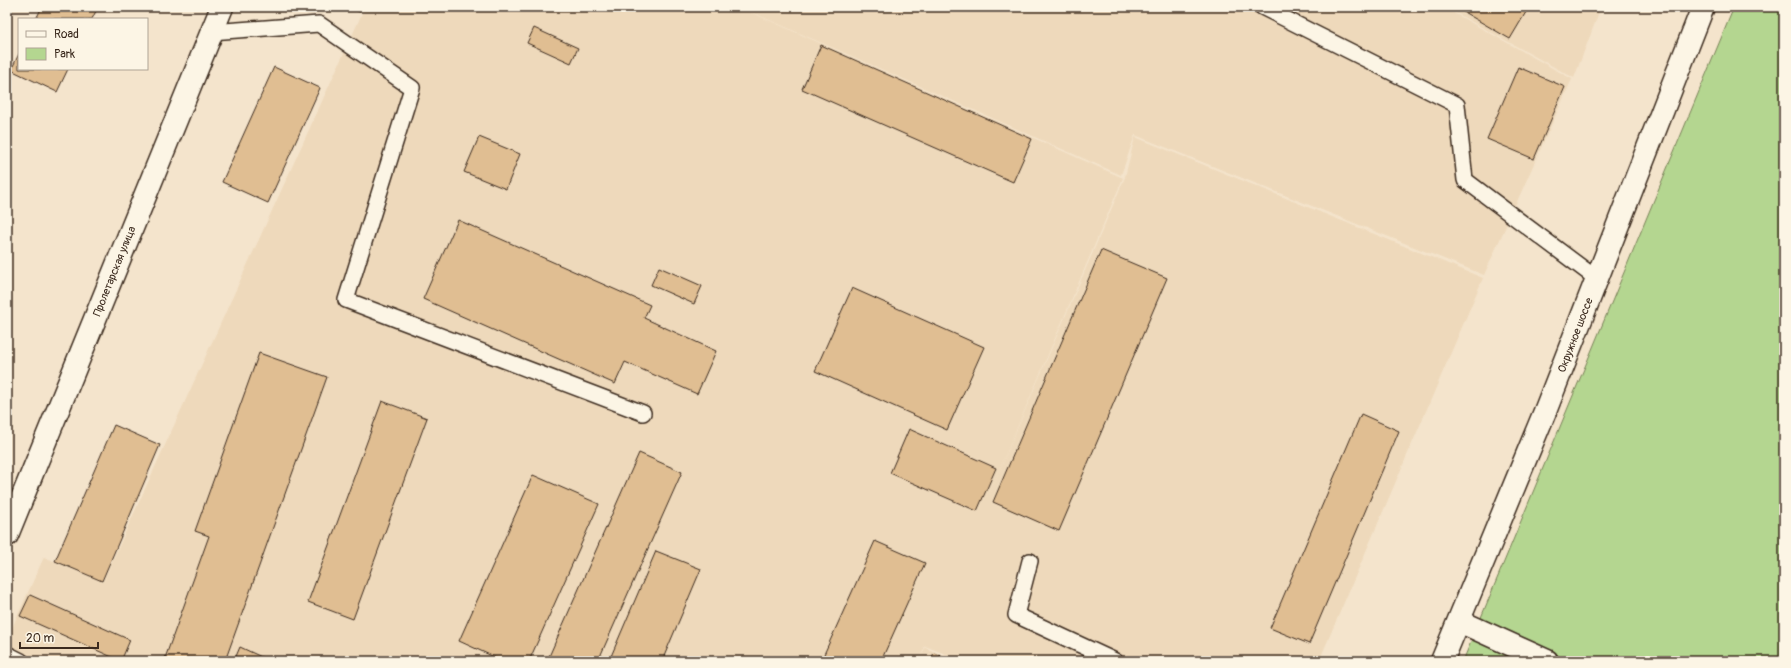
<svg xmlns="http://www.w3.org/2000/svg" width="1791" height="668" font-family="Pangolin,sans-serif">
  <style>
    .built { fill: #eed9bb }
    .green { fill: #b4d690; stroke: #788057 }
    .building { fill: #e0be92; stroke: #3b2a1e }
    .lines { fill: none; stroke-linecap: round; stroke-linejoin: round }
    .lane-casing { stroke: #3b2a1e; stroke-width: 18 }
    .street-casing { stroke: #3b2a1e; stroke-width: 25 }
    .secondary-casing { stroke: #3b2a1e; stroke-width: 25 }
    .lane { stroke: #fcf5e5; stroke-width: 15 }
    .street { stroke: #fcf5e5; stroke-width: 22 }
    .secondary { stroke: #fcf5e5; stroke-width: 22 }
    .labels { text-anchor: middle; stroke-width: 3.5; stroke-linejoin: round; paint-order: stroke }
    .street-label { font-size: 11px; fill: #3b2a1e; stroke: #fcf5e5 }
  </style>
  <rect width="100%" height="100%" fill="#f4e4cc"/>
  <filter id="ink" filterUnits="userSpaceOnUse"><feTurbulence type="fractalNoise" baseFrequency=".025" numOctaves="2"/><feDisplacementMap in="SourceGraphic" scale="8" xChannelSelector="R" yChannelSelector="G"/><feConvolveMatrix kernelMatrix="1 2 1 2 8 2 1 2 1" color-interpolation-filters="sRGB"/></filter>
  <g filter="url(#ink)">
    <g class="built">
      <path d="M365 7H750L748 11 1123 178 985 504 1125 177 1135 137 1483 278 1319 661H963L925 646 919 661H7V639L44 557 103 581Z"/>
      <path d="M751 7H1443L1572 79 1484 275 1135 135 1121 175 749 11Z"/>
      <path d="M1445 7H1601L1574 78Z"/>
      <path d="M925 648 958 661H919Z"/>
    </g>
    <path class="green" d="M1734 7H1784V661H1463Z"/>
    <g class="building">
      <path d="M42 7H98L92 19H36Z"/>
      <path d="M348 7H362L360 12Z"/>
      <path d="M1455 7H1529L1510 39Z"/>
      <path d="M534 28 578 48 571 63 527 43Z"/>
      <path d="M821 45 1032 139 1013 182 802 89Z"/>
      <path d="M19 54V69H68L57 92 11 70Z"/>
      <path d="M274 67 320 88 268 203 222 182Z"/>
      <path d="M1518 67 1565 87 1534 159 1487 139Z"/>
      <path d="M479 137 520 154 506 189 464 172Z"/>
      <path d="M458 220 650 305 644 318 716 351 697 394 625 362 615 384 423 299Z"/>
      <path d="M1101 250 1167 278 1059 531 993 502Z"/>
      <path d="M659 267 702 286 694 304 651 285Z"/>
      <path d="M852 288 984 347 947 430 815 371Z"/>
      <path d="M259 353 327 377 225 661H164L209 536 195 531Z"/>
      <path d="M382 401 427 418 353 619 308 602Z"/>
      <path d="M1361 414 1399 431 1309 644 1270 628Z"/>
      <path d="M114 425 160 445 102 581 55 561Z"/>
      <path d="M909 429 996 468 977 511 890 473Z"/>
      <path d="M639 453 682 472 598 661H547Z"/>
      <path d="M533 475 599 504 529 661H503L459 641Z"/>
      <path d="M875 541 925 563 881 661H821Z"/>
      <path d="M656 551 701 569 662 661H609Z"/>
      <path d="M30 595 130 640 121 661 20 616Z"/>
      <path d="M240 647 270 661H234Z"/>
      <path d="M934 653 951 661H930Z"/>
    </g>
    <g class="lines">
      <g class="lane-casing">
        <g id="lane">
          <path d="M1262 7 1457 105 1465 180 1597 279"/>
          <path d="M211 32 319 24 412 88 346 300 643 413"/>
          <path d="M1030 561 1016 615 1115 661"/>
          <path d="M7 654 21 661"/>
        </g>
      </g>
      <g class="street-casing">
        <path id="street" d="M1459 621 1547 661"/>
      </g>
      <g class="secondary-casing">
        <g id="secondary">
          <path d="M7 535 222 7"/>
          <path d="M1442 661 1546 409 1703 7"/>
        </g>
      </g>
      <use href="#lane" class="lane"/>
      <use href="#street" class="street"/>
      <use href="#secondary" class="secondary"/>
    </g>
  </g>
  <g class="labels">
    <g class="street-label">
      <text transform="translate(114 271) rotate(-68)" y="4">Пролетарская улица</text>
      <text transform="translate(1575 335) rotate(-69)" y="4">Окружное шоссе</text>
    </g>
  </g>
  <rect width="1791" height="668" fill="none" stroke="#fcf5e5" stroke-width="24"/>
  <rect x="12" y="12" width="1767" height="644" fill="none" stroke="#3b2a1e" stroke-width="1.5" filter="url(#ink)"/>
  <rect x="18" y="18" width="130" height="52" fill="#fcf5e5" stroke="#afa495"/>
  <rect x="26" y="31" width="20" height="6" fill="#fcf5e5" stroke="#afa495"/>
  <text x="54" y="38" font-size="12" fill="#3b2a1e">Road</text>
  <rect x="26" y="48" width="20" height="12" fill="#b4d690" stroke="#afa495"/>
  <text x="54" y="58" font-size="12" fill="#3b2a1e">Park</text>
  <path d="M20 642v6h78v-6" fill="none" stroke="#3b2a1e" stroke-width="2"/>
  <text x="26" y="642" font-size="12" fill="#3b2a1e" stroke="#fcf5e5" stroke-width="3" paint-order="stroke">20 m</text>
</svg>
